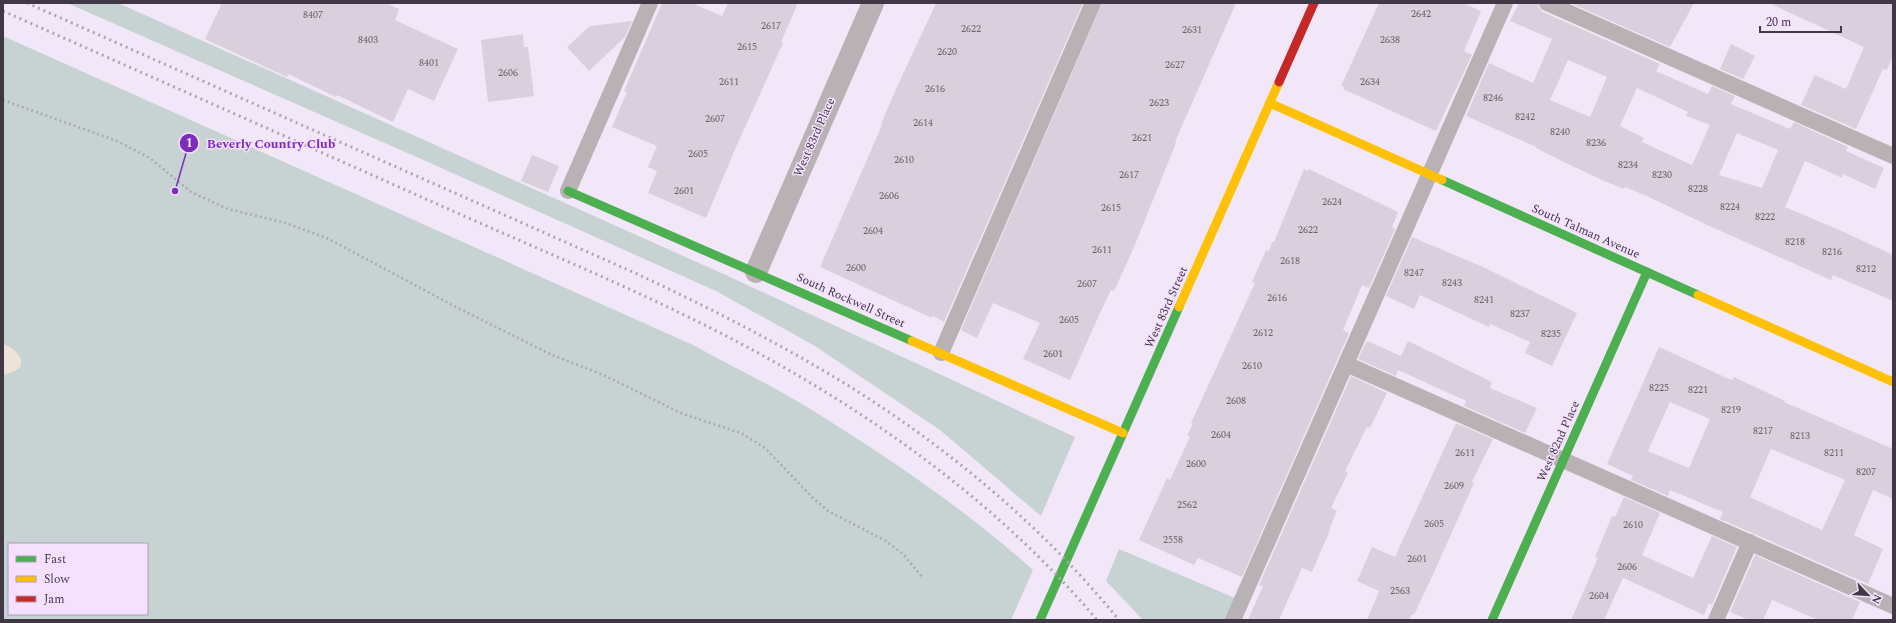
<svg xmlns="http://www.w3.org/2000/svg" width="1896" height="623" font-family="Spectral,serif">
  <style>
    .green { fill: #c7d3d3; fill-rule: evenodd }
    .sand { fill: #ede3d6 }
    .building { fill: #dad0dd; fill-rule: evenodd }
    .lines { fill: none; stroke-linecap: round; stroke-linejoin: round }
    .path { stroke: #aea8ac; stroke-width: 2.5; stroke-dasharray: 2 3; stroke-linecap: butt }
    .lane { stroke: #b9b2b4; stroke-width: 16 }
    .street { stroke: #b9b2b4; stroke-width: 22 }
    .fast { stroke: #4caf50; stroke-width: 9 }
    .slow { stroke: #ffc107; stroke-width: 9 }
    .jam { stroke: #c62828; stroke-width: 9 }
    .rail { stroke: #aca6ab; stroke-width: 3; stroke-dasharray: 2 4; stroke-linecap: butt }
    .labels { text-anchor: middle; stroke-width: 3; stroke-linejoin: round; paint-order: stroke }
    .number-label { font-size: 10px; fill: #675f6b }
    .street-label { font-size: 12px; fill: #403844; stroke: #f5e0ff }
    .leader { fill: none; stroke: #7b2cbf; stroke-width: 1.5 }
    .callout-dot { fill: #7b2cbf; stroke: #f5e0ff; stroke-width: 1.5 }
    .mark-label { font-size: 12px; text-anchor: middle; font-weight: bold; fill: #fff }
    .callout-label { font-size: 13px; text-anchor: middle; font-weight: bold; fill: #7b2cbf; stroke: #f5e0ff; stroke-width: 3; stroke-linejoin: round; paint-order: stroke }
  </style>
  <rect width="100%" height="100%" fill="#f2e7f8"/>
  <g class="green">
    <path d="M67 3H118L728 276 1075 437 1041 516 940 430 815 346 716 291 421 159Z"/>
    <path d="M3 36 693 345C729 365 767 383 802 404 882 453 964 508 1033 570L1011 620H3ZM9 544H147V614H9Z"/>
    <path d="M1119 549 1235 598 1225 620H1143L1106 581Z"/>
  </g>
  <path class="sand" d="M3 344C11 346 26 357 20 367 17 371 8 373 3 375Z"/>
  <g class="building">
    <path d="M222 3H386L399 9 395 20 458 49 434 101 408 89 393 122 337 95 336 97 288 74 287 77 205 39Z"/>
    <path d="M662 3H692L722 16 728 3H798L781 42 783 43 737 145 706 218 648 193 657 171 648 167 657 146 612 127 627 92 624 91Z"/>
    <path d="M936 3H1083L944 322 933 316 932 318 820 267 882 125 881 124 896 89Z"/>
    <path d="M1102 3H1236L1175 142 1176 143 1134 247 1114 291 1111 290 1101 311 1070 380 1023 359 1040 323 993 303 977 338 961 330Z"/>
    <path d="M1379 3H1463L1481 11 1464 51 1472 55 1436 131 1343 89 1344 87 1341 86Z"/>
    <path d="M1519 3H1538L1539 8 1543 12 1660 64 1656 71 1708 94 1712 86 1735 96 1731 104 1790 129 1794 122 1848 147 1846 151 1884 168 1875 189 1843 174 1842 178 1805 161 1785 207 1844 232 1893 255V301L1833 275 1831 280 1707 225 1649 197 1625 187 1624 189 1604 181 1566 163 1536 148V147L1466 116 1489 63 1533 83 1552 39 1510 21ZM1568 60 1607 77 1590 117 1550 100ZM1637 88 1688 112 1686 116 1710 125 1692 165 1642 142 1644 138 1620 126ZM1737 133 1778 150 1762 188 1719 175Z"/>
    <path d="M1570 3H1694L1670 47Z"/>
    <path d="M1769 3H1893V56L1887 70 1883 69 1856 129 1801 105 1815 75 1846 89 1864 47Z"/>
    <path d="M632 21 625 37 589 71 567 47 590 26Z"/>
    <path d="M523 34 524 47H528L534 96 488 102 481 40Z"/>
    <path d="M1731 44 1755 56 1743 79 1720 69Z"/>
    <path d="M532 155 559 166 548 192 521 181Z"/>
    <path d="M1304 169 1308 171 1309 169 1398 212 1392 227 1395 229 1369 288 1362 285 1343 330 1349 333 1242 577 1198 558 1194 565 1139 540 1167 478 1170 480 1190 437 1187 435 1193 424 1191 423 1255 283 1252 282 1266 250 1269 251 1272 242H1274Z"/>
    <path d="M1412 237 1483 267 1577 313 1552 366 1525 353 1530 342 1490 324 1489 327 1420 295 1414 309 1386 296Z"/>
    <path d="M1367 341 1401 356 1408 341 1492 382 1490 388 1537 408 1525 433 1464 406 1466 401 1398 370 1396 376 1358 359Z"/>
    <path d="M1659 347 1729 379 1732 380 1734 377 1785 401 1784 402 1893 449V499L1873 490 1854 535 1883 549 1868 584 1720 519 1723 512 1670 490 1668 496 1631 480 1633 476 1607 464ZM1670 402 1710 419 1689 468 1648 451ZM1771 449 1845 480 1822 530 1750 497Z"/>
    <path d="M1351 376 1387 393 1370 428 1367 427 1345 471 1348 473 1331 508 1337 511 1329 530H1330L1312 572 1302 568 1279 620H1248L1263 586 1259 585Z"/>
    <path d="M1456 423 1493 439 1472 482 1474 483 1435 570 1414 615 1412 614 1409 620H1367L1379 591 1357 581 1372 547 1395 557Z"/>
    <path d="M1624 497 1660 513 1642 555 1693 578 1712 536 1737 547 1712 605 1709 603 1704 615 1623 578 1604 620H1571L1598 558 1595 557 1612 516 1615 517Z"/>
    <path d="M1755 555 1860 602 1852 620H1818L1772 600 1763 620H1749L1730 612Z"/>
  </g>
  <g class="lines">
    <path class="path" d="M3 100 117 141 150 158 191 192 228 209 286 223 329 239 452 305 550 354 601 374 683 414 741 433 765 448 813 498 828 511 886 541 904 555 923 578"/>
    <g class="lane">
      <path d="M1547 3 1893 156"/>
      <path d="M568 191 650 3"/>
      <path d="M941 353 1093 3"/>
      <path d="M1346 364 1893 606"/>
      <path d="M1233 620 1505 3"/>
      <path d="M1716 620 1750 542"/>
    </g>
    <path class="street" d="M756 272 873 3"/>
    <g class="fast">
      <path d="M1442 180 1698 295"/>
      <path d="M568 191 912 341"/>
      <path d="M1040 620 1179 307"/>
      <path d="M1492 620 1647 272"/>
    </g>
    <g class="slow">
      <path d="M1270 103 1442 180"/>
      <path d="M1698 295 1893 382"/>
      <path d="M1179 307 1279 82"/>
      <path d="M912 341 1123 433"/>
    </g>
    <path class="jam" d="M1279 82 1314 3"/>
    <g class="rail">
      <path d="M27 3 635 273C695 301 755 331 812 364 927 430 1035 517 1119 620"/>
      <path d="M3 11C154 78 305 145 455 212 554 256 654 297 749 348 879 418 1002 507 1097 620"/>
    </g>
  </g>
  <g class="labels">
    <g class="number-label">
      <text x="1421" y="17">2642</text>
      <text x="313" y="18">8407</text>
      <text x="771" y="29">2617</text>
      <text x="971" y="32">2622</text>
      <text x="1192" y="33">2631</text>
      <text x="368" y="43">8403</text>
      <text x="1390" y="43">2638</text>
      <text x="747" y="50">2615</text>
      <text x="947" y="55">2620</text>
      <text x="429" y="66">8401</text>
      <text x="1175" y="68">2627</text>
      <text x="508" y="76">2606</text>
      <text x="729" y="85">2611</text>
      <text x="1370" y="85">2634</text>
      <text x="935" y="92">2616</text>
      <text x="1493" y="101">8246</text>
      <text x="1159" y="106">2623</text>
      <text x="1525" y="120">8242</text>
      <text x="715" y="122">2607</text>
      <text x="923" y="126">2614</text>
      <text x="1560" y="135">8240</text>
      <text x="1142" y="141">2621</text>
      <text x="1596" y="146">8236</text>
      <text x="698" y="157">2605</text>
      <text x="904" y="163">2610</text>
      <text x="1628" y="168">8234</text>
      <text x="1129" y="178">2617</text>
      <text x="1662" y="178">8230</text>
      <text x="1698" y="192">8228</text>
      <text x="684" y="194">2601</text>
      <text x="889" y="199">2606</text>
      <text x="1332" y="205">2624</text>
      <text x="1730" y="210">8224</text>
      <text x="1111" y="211">2615</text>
      <text x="1765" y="220">8222</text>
      <text x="1308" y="233">2622</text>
      <text x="873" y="234">2604</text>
      <text x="1795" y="245">8218</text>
      <text x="1102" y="253">2611</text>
      <text x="1832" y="255">8216</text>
      <text x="1290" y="264">2618</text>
      <text x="856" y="271">2600</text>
      <text x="1866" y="272">8212</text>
      <text x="1414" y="276">8247</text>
      <text x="1452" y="286">8243</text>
      <text x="1087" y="287">2607</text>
      <text x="1277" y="301">2616</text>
      <text x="1484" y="303">8241</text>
      <text x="1520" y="317">8237</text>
      <text x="1069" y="323">2605</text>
      <text x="1263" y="336">2612</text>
      <text x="1551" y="337">8235</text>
      <text x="1053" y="357">2601</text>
      <text x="1252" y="369">2610</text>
      <text x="1659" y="391">8225</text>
      <text x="1698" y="393">8221</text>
      <text x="1236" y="404">2608</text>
      <text x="1731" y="413">8219</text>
      <text x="1763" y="434">8217</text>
      <text x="1221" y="438">2604</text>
      <text x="1800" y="439">8213</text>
      <text x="1465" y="456">2611</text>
      <text x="1834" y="456">8211</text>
      <text x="1196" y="467">2600</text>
      <text x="1866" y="475">8207</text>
      <text x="1454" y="489">2609</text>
      <text x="1187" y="508">2562</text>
      <text x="1434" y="527">2605</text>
      <text x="1633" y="528">2610</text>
      <text x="1173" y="543">2558</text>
      <text x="1417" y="562">2601</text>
      <text x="1627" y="570">2606</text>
      <text x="1400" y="594">2563</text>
      <text x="1599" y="599">2604</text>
    </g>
    <g class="street-label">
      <text transform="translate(814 137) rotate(-66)" y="4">West 83rd Place</text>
      <text transform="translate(1586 231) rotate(24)" y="4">South Talman Avenue</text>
      <text transform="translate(851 300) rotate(24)" y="4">South Rockwell Street</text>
      <text transform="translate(1166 307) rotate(-66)" y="4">West 83rd Street</text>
      <text transform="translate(1558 441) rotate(-66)" y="4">West 82nd Place</text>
    </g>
  </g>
  <path class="leader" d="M175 191L189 143"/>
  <g class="callout-dot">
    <circle cx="175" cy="191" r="4"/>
    <circle cx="189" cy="143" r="10"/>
  </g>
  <g class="mark-label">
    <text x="189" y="147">1</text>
  </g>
  <g class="callout-label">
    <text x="271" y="148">Beverly Country Club</text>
  </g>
  <rect width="1896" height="623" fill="none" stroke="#403844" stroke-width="8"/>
  <rect x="8" y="543" width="140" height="72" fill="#f5e0ff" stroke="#ad9db4"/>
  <rect x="16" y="556" width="20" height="6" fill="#4caf50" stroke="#ad9db4"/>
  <text x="44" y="563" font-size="12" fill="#403844">Fast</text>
  <rect x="16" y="576" width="20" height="6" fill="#ffc107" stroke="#ad9db4"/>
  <text x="44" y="583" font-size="12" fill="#403844">Slow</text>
  <rect x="16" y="596" width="20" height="6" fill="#c62828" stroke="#ad9db4"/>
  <text x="44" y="603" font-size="12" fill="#403844">Jam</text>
  <g transform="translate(1868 595) rotate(115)" stroke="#f5e0ff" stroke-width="3" paint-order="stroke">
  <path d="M0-3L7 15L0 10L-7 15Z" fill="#403844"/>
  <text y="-6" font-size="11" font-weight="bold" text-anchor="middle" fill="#403844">N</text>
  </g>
  <path d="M1760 26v6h81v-6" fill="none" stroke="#403844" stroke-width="2"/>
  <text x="1766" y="26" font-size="12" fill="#403844" stroke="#f5e0ff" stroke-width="3" paint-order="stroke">20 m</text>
</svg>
